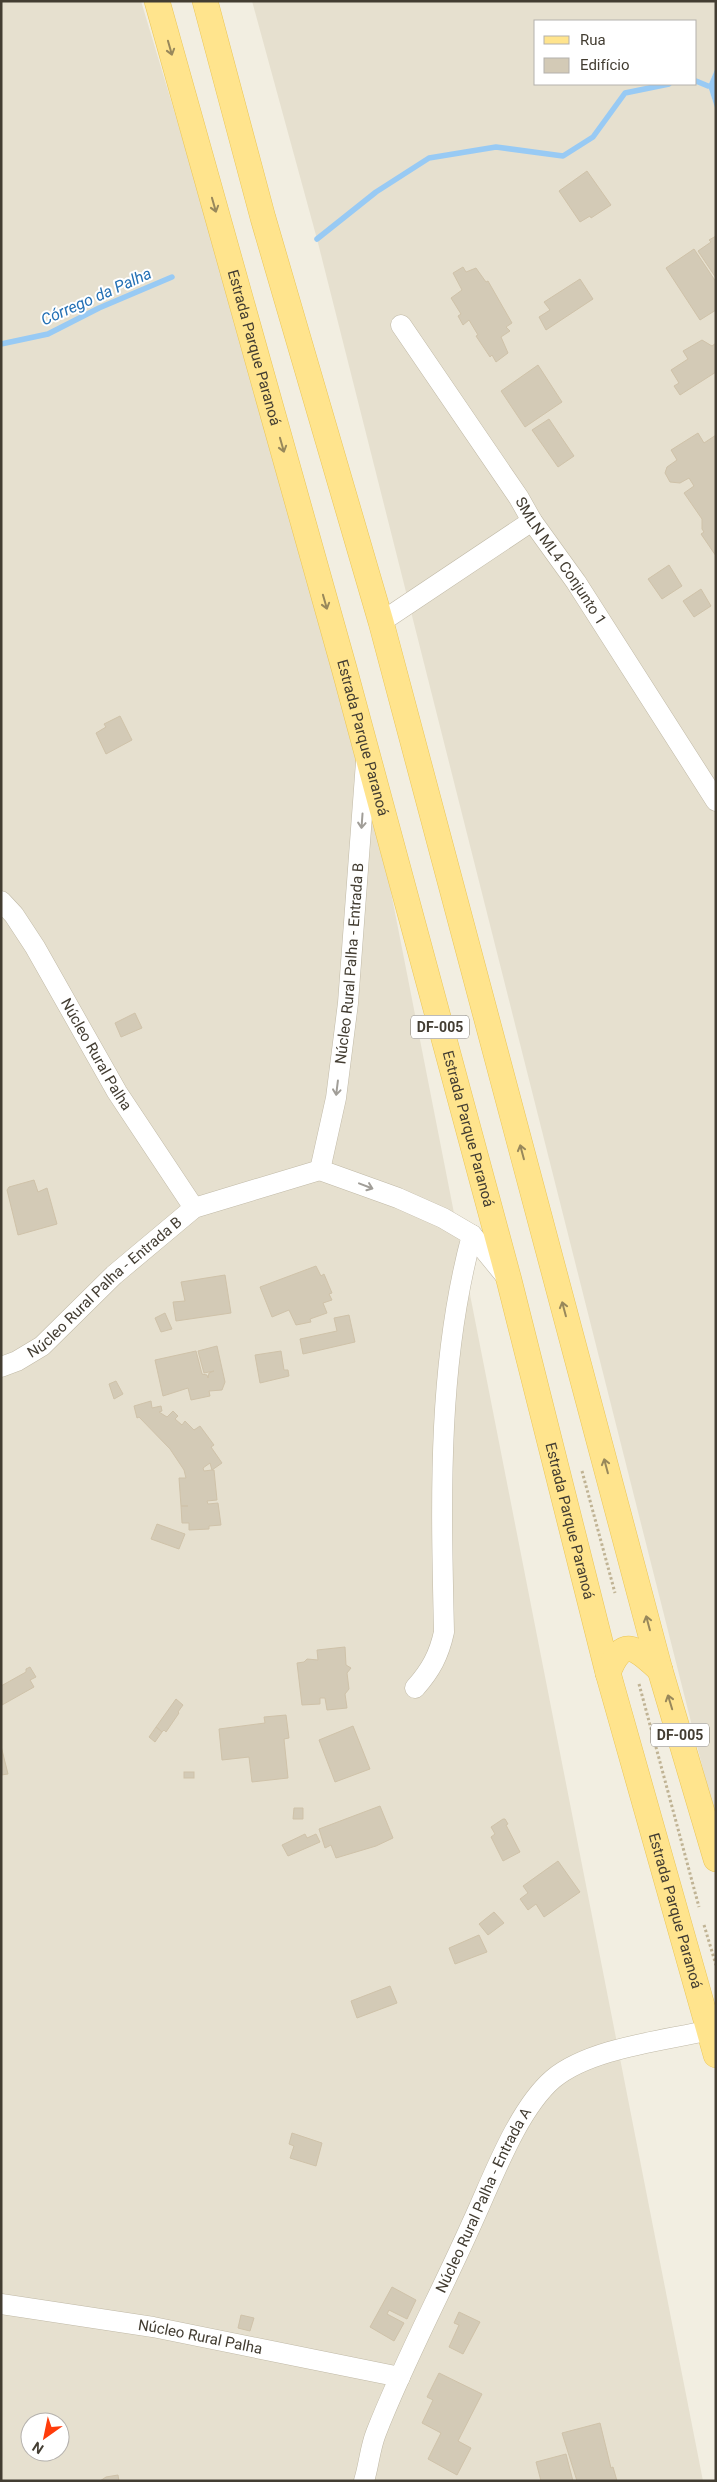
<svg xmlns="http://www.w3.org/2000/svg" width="717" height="2482" font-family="Roboto,sans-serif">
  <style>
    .residential { fill: #e6e0cf; fill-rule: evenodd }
    .water { fill: #98caf4 }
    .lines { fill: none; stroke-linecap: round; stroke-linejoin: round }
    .stream { stroke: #98caf4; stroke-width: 5.5 }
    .building { fill: #d3cab6; stroke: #cfc2a9; fill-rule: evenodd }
    .minor-casing { stroke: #c0b9a6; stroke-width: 21 }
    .major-casing { stroke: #ebc656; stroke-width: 26 }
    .path { stroke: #c0b394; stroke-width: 3; stroke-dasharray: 2.5 2.5; stroke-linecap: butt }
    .minor { stroke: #fff; stroke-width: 20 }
    .major { stroke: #ffe48d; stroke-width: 25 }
    .oneway { stroke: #98885b }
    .oneway2 { stroke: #a19e98 }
    .labels { text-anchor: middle; stroke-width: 4; stroke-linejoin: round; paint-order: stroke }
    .shield { fill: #fff; stroke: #7b7770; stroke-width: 1 }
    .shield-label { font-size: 14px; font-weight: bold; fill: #433d32 }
    .street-label { font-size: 15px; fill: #433d32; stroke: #fff }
    .water-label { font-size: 16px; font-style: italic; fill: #2571b5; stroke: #fff }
  </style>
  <rect width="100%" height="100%" fill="#f2eee1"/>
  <g class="residential">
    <path d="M1 1H141L356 714 703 2481H1ZM30 2422H60V2452H30Z"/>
    <path d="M252 1H716V67L708 86 716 111V1821L317 239ZM536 21H696V84H536Z"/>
  </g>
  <path class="water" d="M716 67V111L708 86Z"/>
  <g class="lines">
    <g class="stream">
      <path d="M696 81 708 86"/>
      <path d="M317 239 376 192 429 158 496 147 563 156 593 137 625 93 669 84"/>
      <path d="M1 344 48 334 99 308 172 277"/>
    </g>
  </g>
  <g class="building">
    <path d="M587 171 611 205 591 218 590 216 580 222 559 191Z"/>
    <path d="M716 236V278L698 251 711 242 709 240Z"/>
    <path d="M694 249 716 282V310L700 320 666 268Z"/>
    <path d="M463 267 466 272 476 268 486 282 488 281 512 323 506 327 510 331 501 337 508 353 496 362 492 355 490 357 476 336 478 335 469 320 463 325 458 316 461 314 451 298 462 290 453 273Z"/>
    <path d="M580 279 593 299 546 330 539 317 550 310 544 302Z"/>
    <path d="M702 340 712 346 716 343V372L680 395 674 386 679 383 671 370 688 359 683 351Z"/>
    <path d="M538 365 562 402 525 427 501 391Z"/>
    <path d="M549 419 574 456 558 467 532 430Z"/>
    <path d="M698 433 704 443 716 435V556L701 534 704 532 702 529V519L684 493 694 486 689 478 680 483 670 482 665 473 667 467 677 460 671 450Z"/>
    <path d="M669 565 682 586 662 599 648 579Z"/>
    <path d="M701 589 711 606 694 617 683 601Z"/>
    <path d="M120 716 132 740 106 754 96 733 106 727 104 724Z"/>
    <path d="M135 1013 142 1028 121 1037 115 1023Z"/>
    <path d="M34 1180 38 1192 47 1188 57 1224 18 1235 7 1190 9 1187Z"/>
    <path d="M316 1266 321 1276 324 1274 332 1293 329 1294 332 1300 323 1303 327 1313 310 1319 311 1322 296 1325 289 1310 272 1317 260 1287Z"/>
    <path d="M225 1275 231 1313 176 1321 173 1302 185 1301 181 1282Z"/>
    <path d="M165 1313 172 1329 161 1332 155 1318Z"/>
    <path d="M349 1315 355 1342 303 1354 300 1339 337 1331 334 1318Z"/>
    <path d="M217 1346 225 1382 222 1390 209 1391 210 1396 191 1400 188 1388 163 1396 155 1360 196 1351 202 1374 207 1375 208 1378 209 1373 214 1371 204 1373 198 1351Z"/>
    <path d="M281 1351 284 1370H288L289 1376 260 1383 255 1355Z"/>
    <path d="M116 1381 123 1394 114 1399 109 1384Z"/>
    <path d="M151 1401 152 1408 161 1406 162 1411 159 1412 167 1417 173 1411 178 1416 175 1419 182 1425 185 1421 194 1430 200 1426 214 1445 211 1447 222 1463 212 1470H214L217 1500 207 1501 208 1504 218 1503 221 1525 209 1526V1529L189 1530V1523H182L181 1506H188H181L179 1478H186L184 1470 170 1449 139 1417 137 1418 134 1406ZM210 1463 212 1470 204 1471 203 1468Z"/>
    <path d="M157 1524 185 1534 179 1549 151 1539Z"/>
    <path d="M345 1647 346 1665 351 1668 347 1673 349 1689 345 1694 347 1708 327 1710 325 1698H320V1704L302 1705 297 1663 304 1662 307 1659 318 1660 317 1650Z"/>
    <path d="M30 1667 36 1677 30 1680 34 1687 2 1705 1 1686 26 1672V1669Z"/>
    <path d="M176 1699 183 1705 178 1712 179 1713 166 1732 164 1730 162 1732 156 1727Z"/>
    <path d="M286 1715 289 1738 284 1739 288 1778 252 1782 249 1757 222 1760 219 1729 265 1723 264 1717Z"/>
    <path d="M353 1726 370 1769 335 1782 319 1740Z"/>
    <path d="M156 1727 162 1732 155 1742 149 1737Z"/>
    <path d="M1 1746 8 1774 1 1775Z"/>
    <rect x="184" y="1772" width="10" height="6"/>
    <path d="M380 1806 393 1838 376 1846 336 1858 331 1845 325 1848 319 1829Z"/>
    <path d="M294 1808H303V1819H293Z"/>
    <path d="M503 1819H505L508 1824 506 1825 520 1852 503 1861 491 1837 495 1834 491 1827Z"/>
    <path d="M305 1834 307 1838 316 1834 320 1842 288 1856 282 1845Z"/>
    <path d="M558 1861 580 1892 544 1917 536 1904 528 1910 520 1899 528 1893 523 1886Z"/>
    <path d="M494 1912 504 1923 488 1935 479 1924Z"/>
    <path d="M479 1935 487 1952 455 1964 449 1948Z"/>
    <path d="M390 1986 397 2003 357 2018 351 2001Z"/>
    <path d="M292 2133 322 2143 316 2166 290 2158 294 2146 289 2144Z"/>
    <path d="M392 2287 416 2300 407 2319 389 2310 387 2314 404 2323 394 2341 370 2327Z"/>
    <path d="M459 2312 480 2322 463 2354 449 2347 459 2325 454 2323Z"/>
    <path d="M241 2315 254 2318 250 2331 238 2328Z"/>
    <path d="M439 2373 482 2394 458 2441 471 2448 457 2475 428 2459 441 2433 422 2423 433 2400 427 2397Z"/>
    <path d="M600 2423 611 2468 613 2467 617 2481H577L562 2433Z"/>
    <path d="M566 2454 573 2481H541L536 2462Z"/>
    <path d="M118 2475 119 2481H100L106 2477Z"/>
  </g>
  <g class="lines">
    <g class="minor-casing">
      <g id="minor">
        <path id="s1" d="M401 325 519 498 532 521 576 582 716 801"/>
        <path d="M381 622 532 521"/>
        <path id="s2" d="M1 901 14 915 35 947 117 1092 194 1208"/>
        <path id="s3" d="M320 1170 336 1098 348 1003 366 762"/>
        <path id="s4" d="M1 1367 17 1361 42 1346 114 1275 194 1208 320 1170 398 1198 443 1218 472 1235 508 1279"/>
        <path d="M415 1688C431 1670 439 1655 444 1632 441 1499 437 1365 472 1235"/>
        <path id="s5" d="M1 2304 153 2327 400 2377"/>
        <path id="s6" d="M364 2481C369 2465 370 2448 376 2433 404 2361 441 2293 472 2223 492 2180 517 2110 553 2079 590 2048 663 2041 710 2030"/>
      </g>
    </g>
    <g class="major-casing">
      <g id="major">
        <path id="s7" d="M157 1 344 668 509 1280 608 1673 716 2055"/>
        <path d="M205 1 263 218 381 622 660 1670 716 1859"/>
        <path d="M608 1673C623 1635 636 1648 660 1670"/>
      </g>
    </g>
    <g class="path">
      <path d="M582 1471 615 1593"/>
      <path d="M639 1684 699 1907"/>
      <path d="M704 1925 716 1965"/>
    </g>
    <use href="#minor" class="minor"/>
    <use href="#major" class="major"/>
  </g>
  <defs><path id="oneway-shaft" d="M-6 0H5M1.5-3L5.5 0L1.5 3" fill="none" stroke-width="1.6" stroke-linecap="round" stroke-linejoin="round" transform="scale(1.25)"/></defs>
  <g class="oneway">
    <use href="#oneway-shaft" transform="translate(170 48) rotate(74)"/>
    <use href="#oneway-shaft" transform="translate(214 205) rotate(74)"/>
    <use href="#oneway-shaft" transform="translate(282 445) rotate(74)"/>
    <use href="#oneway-shaft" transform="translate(325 602) rotate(74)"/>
    <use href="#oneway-shaft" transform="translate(522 1152) rotate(-105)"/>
    <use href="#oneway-shaft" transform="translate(564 1309) rotate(-105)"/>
    <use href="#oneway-shaft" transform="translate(606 1466) rotate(-105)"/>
    <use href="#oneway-shaft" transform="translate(648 1623) rotate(-105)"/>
    <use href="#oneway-shaft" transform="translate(670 1702) rotate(-107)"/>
  </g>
  <g class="oneway2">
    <use href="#oneway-shaft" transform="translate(362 821) rotate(94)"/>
    <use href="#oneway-shaft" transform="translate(337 1088) rotate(97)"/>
    <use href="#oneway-shaft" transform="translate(366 1186) rotate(21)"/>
  </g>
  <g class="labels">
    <g class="shield">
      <rect x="411" y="1015.5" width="58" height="23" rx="4"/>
      <rect x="651" y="1723.5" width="58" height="23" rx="4"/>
    </g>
    <g class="shield-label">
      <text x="440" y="1032">DF-005</text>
      <text x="680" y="1740">DF-005</text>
    </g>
    <g class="street-label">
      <text dy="5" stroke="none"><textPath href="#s7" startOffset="360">Estrada Parque Paranoá</textPath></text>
      <text dy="5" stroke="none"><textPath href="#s1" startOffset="285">SMLN ML4 Conjunto 1</textPath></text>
      <text dy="5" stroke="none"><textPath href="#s7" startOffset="765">Estrada Parque Paranoá</textPath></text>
      <text dy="5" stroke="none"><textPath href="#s3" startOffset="209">Núcleo Rural Palha - Entrada B</textPath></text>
      <text dy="5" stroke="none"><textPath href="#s2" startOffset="181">Núcleo Rural Palha</textPath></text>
      <text dy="5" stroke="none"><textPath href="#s7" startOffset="1170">Estrada Parque Paranoá</textPath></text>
      <text dy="5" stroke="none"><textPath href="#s4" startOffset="132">Núcleo Rural Palha - Entrada B</textPath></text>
      <text dy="5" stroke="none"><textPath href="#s7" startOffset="1575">Estrada Parque Paranoá</textPath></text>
      <text dy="5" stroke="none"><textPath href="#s7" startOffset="1979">Estrada Parque Paranoá</textPath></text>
      <text dy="5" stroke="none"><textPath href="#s6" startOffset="306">Núcleo Rural Palha - Entrada A</textPath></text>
      <text dy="5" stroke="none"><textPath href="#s5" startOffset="202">Núcleo Rural Palha</textPath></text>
    </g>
    <g class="water-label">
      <text transform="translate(96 296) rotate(-24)" y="6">Córrego da Palha</text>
    </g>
  </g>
  <rect width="717" height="2482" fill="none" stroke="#433d32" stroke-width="5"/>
  <rect x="534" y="20" width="162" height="65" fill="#ffffff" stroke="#b4b1ad"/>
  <rect x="544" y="36" width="25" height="8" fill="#ffe48d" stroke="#b4b1ad"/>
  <text x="580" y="45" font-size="15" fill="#433d32">Rua</text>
  <rect x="544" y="58" width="25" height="15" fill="#d3cab6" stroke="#b4b1ad"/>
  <text x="580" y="70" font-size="15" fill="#433d32">Edifício</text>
  <g transform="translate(45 2437) rotate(213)"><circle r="24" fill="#ffffff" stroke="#b4b1ad"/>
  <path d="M0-4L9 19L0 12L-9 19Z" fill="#ff3c0b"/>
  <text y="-8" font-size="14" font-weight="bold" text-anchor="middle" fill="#433d32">N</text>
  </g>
</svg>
